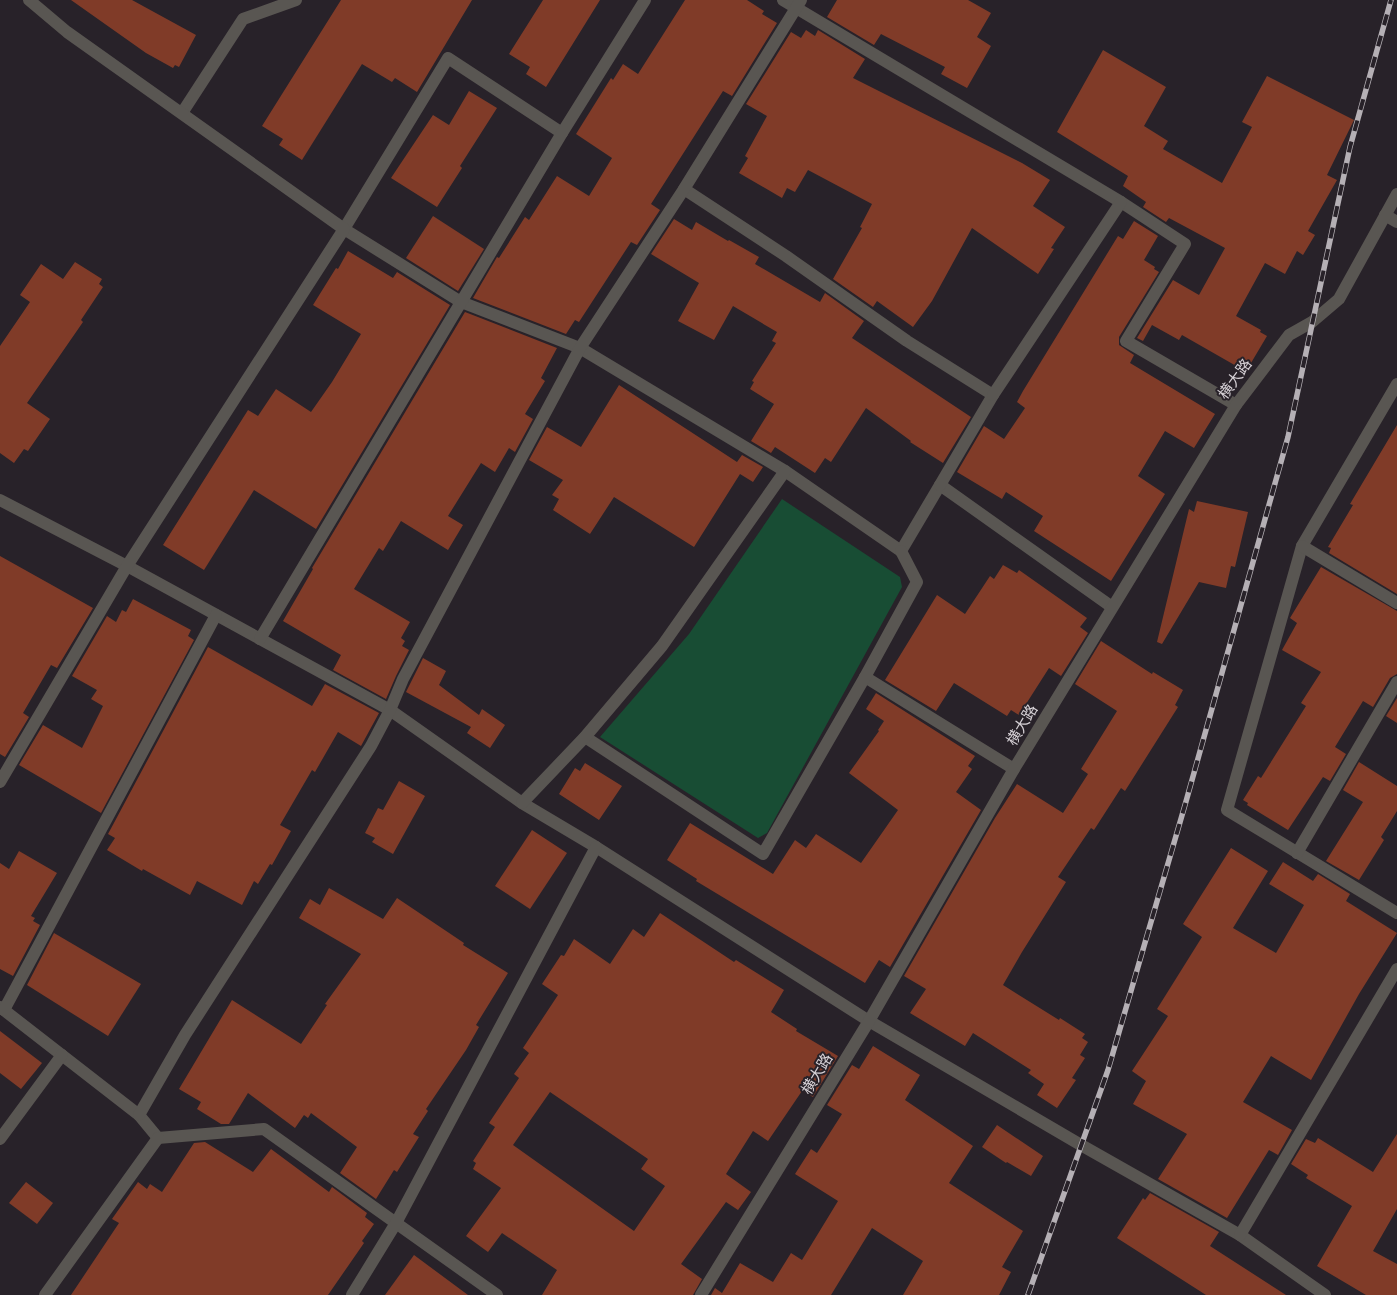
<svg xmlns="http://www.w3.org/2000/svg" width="1397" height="1295" font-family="'Fira Sans Condensed','Noto Sans JP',sans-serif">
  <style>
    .green { fill: #184d34 }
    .building { fill: #803b28; fill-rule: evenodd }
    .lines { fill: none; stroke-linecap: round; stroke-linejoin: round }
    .street { stroke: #595652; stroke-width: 12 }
    .rail-casing { stroke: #b5b0b5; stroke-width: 5.5 }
    .rail { stroke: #282229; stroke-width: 4; stroke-dasharray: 11; stroke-linecap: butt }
    .labels { text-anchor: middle; stroke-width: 4; stroke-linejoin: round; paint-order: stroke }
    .street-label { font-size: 15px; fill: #d6d1d6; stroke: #282229 }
  </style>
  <rect width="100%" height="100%" fill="#282229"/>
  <path class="green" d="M782 499 900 577 902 587 767 833 758 838 600 737 689 634Z"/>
  <g class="building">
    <path d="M71 0H132L196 35 179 67 175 65 173 68 146 53Z"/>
    <path d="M341 0H472L417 92 395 78 392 82 362 64 302 160 279 145 283 139 262 126Z"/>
    <path d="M543 0H600L546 87 526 74 530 67 509 54Z"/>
    <path d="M685 0H747L764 11 762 14 777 23 732 96 723 91 651 204 660 210 637 245 631 242 579 322 575 320 566 334 473 298 497 257 499 258 525 217 529 220 557 176 589 196 612 158 576 134 611 78 613 80 623 64 638 74Z"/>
    <path d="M837 0H968L991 13 977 37 991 46 967 88 941 74 945 67 881 34 874 45 827 17Z"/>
    <path d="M806 30 815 36 818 30 865 59 853 78 1022 163 1050 180 1033 206 1065 227 1051 248 1054 249 1038 274 972 228 932 301 913 327 877 301 873 307 833 279 862 228 860 227 872 204 808 170 795 192 787 188 782 198 739 173 748 158 745 156 767 116 746 104 791 32 801 38Z"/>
    <path d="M1103 50 1166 87 1144 126 1168 141 1163 149 1222 183 1252 127 1242 122 1267 76 1354 120 1327 175 1337 180 1308 231 1315 235 1303 255 1297 251 1285 274 1265 263 1236 316 1261 330 1260 332 1267 336 1251 363 1242 358 1238 367 1182 335 1179 340 1152 325 1143 341 1137 338 1173 280 1199 295 1225 248 1169 218 1166 222 1143 207 1146 202 1123 186 1128 176 1057 132Z"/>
    <path d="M469 91 497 108 460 166 462 168 437 207 391 178 433 115 449 125Z"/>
    <path d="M433 216 484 249 458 291 406 258Z"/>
    <path d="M674 219 692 230 696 222 728 241 729 240 759 257 755 264 820 302 825 293 864 321 852 338 971 417 943 463 910 442 911 441 866 408 831 462 825 458 815 473 775 447 771 453 751 441 774 404 750 389 754 382 752 381 776 343 772 341 777 332 733 306 714 340 678 321 699 283 651 254Z"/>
    <path d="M1134 221 1158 236 1144 260 1155 267 1154 269 1159 272 1119 337V345L1134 355 1130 363 1215 414 1194 448 1165 431 1138 476 1165 494 1111 581 1034 531 1043 516 1006 492 1002 499 957 472 984 426 1004 439 1025 408 1017 402 1023 391 1118 236 1123 239Z"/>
    <path d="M348 251 393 278 397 272 450 305 316 529 254 490 204 570 163 545 248 410 258 416 276 389 311 412 332 382 361 334 313 305 336 268 338 269Z"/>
    <path d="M75 262 102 279 99 284 103 287 81 320 83 322 27 403 50 419 30 448 28 451 24 449 14 463 0 453V346L30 302 20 295 41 264 63 279Z"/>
    <path d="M465 312 557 348 541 378 545 381 525 414 533 419 515 452 509 448 495 472 481 463 448 516 463 525 448 550 401 521 383 551 379 548 354 589 410 622 401 638 405 641 402 646 409 650 396 676 386 699 333 670 341 655 283 621 313 569 312 568Z"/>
    <path d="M619 385 737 462 742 455 763 467 753 482 740 474 694 547 614 497 590 534 553 510 559 499 552 495 563 480 529 460 547 427 581 447Z"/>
    <path d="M1397 425V594L1329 553 1331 548 1328 547 1353 505 1350 504Z"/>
    <path d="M1197 501 1248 512 1235 567 1231 566 1226 588 1199 582 1162 644 1157 642 1189 509 1194 512Z"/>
    <path d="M0 556 93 608 57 668 51 665 23 713 29 717 5 757 0 754Z"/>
    <path d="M1003 565 1017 573 1019 570 1087 618 1080 627 1088 633 1061 676 1049 668 1019 715 1011 710 1007 716 954 683 936 711 885 680 937 595 965 614 990 576 994 579Z"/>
    <path d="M1321 567 1397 611V674L1390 678 1373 707 1363 701 1335 747 1346 754 1330 781 1323 777 1288 830 1247 805 1248 803 1243 800 1258 776 1261 778 1306 706 1301 703 1321 672 1282 650 1297 623 1290 618Z"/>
    <path d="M133 599 191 630 188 636 194 640 101 813 19 765 43 725 82 748 103 706 91 699 97 690 72 676 107 616 116 622 122 610 126 612Z"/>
    <path d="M1101 641 1152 674 1153 672 1183 690 1175 705 1178 707 1125 791 1121 788 1094 830 1091 828 1058 877 1066 882 1022 952 1003 985 1059 1020 1060 1018 1085 1034 1082 1038 1088 1042 1080 1055 1085 1058 1072 1078 1076 1080 1057 1108 1037 1095 1044 1084 1028 1073 1031 1070 973 1033 965 1046 910 1013 926 989 904 976 995 818 1017 784 1063 813 1088 774 1081 769 1117 711 1075 684Z"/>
    <path d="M208 647 312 706 325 684 379 713 361 746 338 732 315 772 312 770 280 825 291 831 272 865 270 864 258 884 254 881 242 905 197 881 190 895 143 869 142 871 107 850 115 838 108 834 115 821Z"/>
    <path d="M423 658 446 671 439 685 479 715 482 709 505 725 490 748 467 733 471 727 406 692Z"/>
    <path d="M876 693 975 756 968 766 972 769 956 792 981 810 890 967 879 960 865 983 696 881 697 879 667 860 690 823 773 874 795 840 806 848 816 834 861 863 898 810 849 773 879 731 878 730 884 721 866 709Z"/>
    <path d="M1397 698V723L1386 716Z"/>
    <path d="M1359 762 1397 786V811L1381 837 1384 840 1359 880 1326 861 1363 802 1343 790Z"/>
    <path d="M585 763 622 786 599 820 559 794 575 768 580 771Z"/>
    <path d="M399 781 425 796 393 854 372 842 375 838 365 833 378 808 383 810Z"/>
    <path d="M532 830 567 853 530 909 495 886Z"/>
    <path d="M1231 848 1268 871 1233 928 1276 953 1304 905 1269 884 1283 862 1313 881 1318 874 1350 894 1346 901 1397 933 1359 994 1311 1080 1271 1056 1243 1102 1292 1130 1278 1155 1269 1150 1227 1218 1158 1179 1187 1134 1133 1104 1146 1081 1132 1071 1168 1016 1157 1009 1202 937 1183 924Z"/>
    <path d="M19 851 57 873 31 916 35 918 33 921 40 925 13 976 0 969V863L9 869Z"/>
    <path d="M329 888 383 919 397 898 464 943 463 945 508 973 476 1025 479 1027 466 1050 426 1109 428 1111 413 1134 419 1137 397 1172 394 1170 376 1199 340 1173 357 1147 311 1113 308 1118 304 1115 295 1128 248 1093 229 1124H221L197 1109 201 1102 179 1089 232 1000 301 1044 327 1005 325 1004 361 954 299 918 310 899 320 905Z"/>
    <path d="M660 913 734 962 736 960 784 990 771 1012 797 1029 796 1031 838 1056 813 1097 802 1091 768 1141 753 1131 726 1174 751 1192 738 1210 726 1202 681 1264 702 1279 693 1295H542L557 1270 502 1233 488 1252 466 1236 501 1188 473 1169 476 1163 473 1161 495 1127 489 1123 519 1078 514 1074 529 1053 523 1048 558 995 542 984 561 955 564 956 574 939 610 964 633 929 644 937ZM550 1092 648 1159 641 1169 665 1186 634 1231 513 1145Z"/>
    <path d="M54 933 141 984 108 1036 27 985Z"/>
    <path d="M0 1031 42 1063 21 1089 0 1073Z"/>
    <path d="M873 1046 920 1075 905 1100 973 1146 949 1183 1023 1231 1002 1267 1011 1272 999 1295H903L923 1261 872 1228 831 1295H711L715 1288 722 1293 740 1263 773 1282 791 1253 802 1260 838 1201 795 1174 811 1149 817 1153 842 1114 827 1105 852 1065 859 1069Z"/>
    <path d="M997 1125 1043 1156 1031 1176 1007 1162 1006 1163 982 1147Z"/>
    <path d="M1397 1134V1209L1373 1251 1397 1264V1295H1366L1317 1266 1352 1206 1306 1178 1308 1175 1291 1164 1306 1139 1315 1143 1318 1138 1373 1172Z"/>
    <path d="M205 1142 253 1172 271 1149 329 1192 332 1187 367 1213 365 1217 374 1224 362 1241 364 1243 328 1295H71L119 1223 112 1219 138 1182 147 1189 150 1184 162 1192 194 1143Z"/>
    <path d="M26 1182 53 1203 37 1224 9 1203Z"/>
    <path d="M1150 1193 1219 1232 1210 1246 1286 1295H1206L1117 1238 1143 1198 1145 1200Z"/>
    <path d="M414 1255 468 1295H385Z"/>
  </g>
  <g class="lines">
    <g class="street">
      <path d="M783 0 1121 202 1185 244 1126 341 1236 405"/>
      <path d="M182 113 243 19 296 0"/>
      <path d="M562 133 448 58 344 229 461 302 580 348 785 471 901 551 940 485 1112 607"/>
      <path d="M684 189 786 256 907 341 993 395 940 485"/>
      <path d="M1385 215 1397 222"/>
      <path d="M1397 384 1302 546 1227 810 1397 913"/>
      <path d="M993 395 1121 202"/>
      <path d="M0 500 127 566 390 710 522 803 596 847 869 1021 1081 1145 1240 1235 1325 1295"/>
      <path d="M1302 546 1397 603"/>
      <path d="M260 639 562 133 645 0"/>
      <path d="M865 677 1014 769"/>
      <path d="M585 737 763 854 865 677 917 582 901 551"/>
      <path d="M0 782 127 566 344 229 67 32 29 0"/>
      <path d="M522 803 585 737 662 646 785 471"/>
      <path d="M1297 853 1397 682"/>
      <path d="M0 1007 139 1115 158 1138"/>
      <path d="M4 1010 216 615"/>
      <path d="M139 1115 185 1035 371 746 390 710 403 679 580 348 684 189 801 0"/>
      <path d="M158 1138 264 1129 497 1295"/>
      <path d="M0 1139 62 1055"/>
      <path d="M1240 1235 1397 969"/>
      <path d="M45 1295 158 1138"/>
      <path d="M352 1295 396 1223 596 847"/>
      <path d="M701 1295 869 1021 1014 769 1236 405 1289 335 1312 322 1339 299 1397 194"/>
    </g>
    <g class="rail-casing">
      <path id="rail" d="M1028 1295 1108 1070 1185 805 1288 437 1350 147 1391 0"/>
    </g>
    <use href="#rail" class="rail"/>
  </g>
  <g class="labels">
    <g class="street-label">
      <text transform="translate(1235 379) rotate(-54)" y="5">横大路</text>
      <text transform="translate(1022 725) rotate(-59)" y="5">横大路</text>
      <text transform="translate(817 1074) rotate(-59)" y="5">横大路</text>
    </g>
  </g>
</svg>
